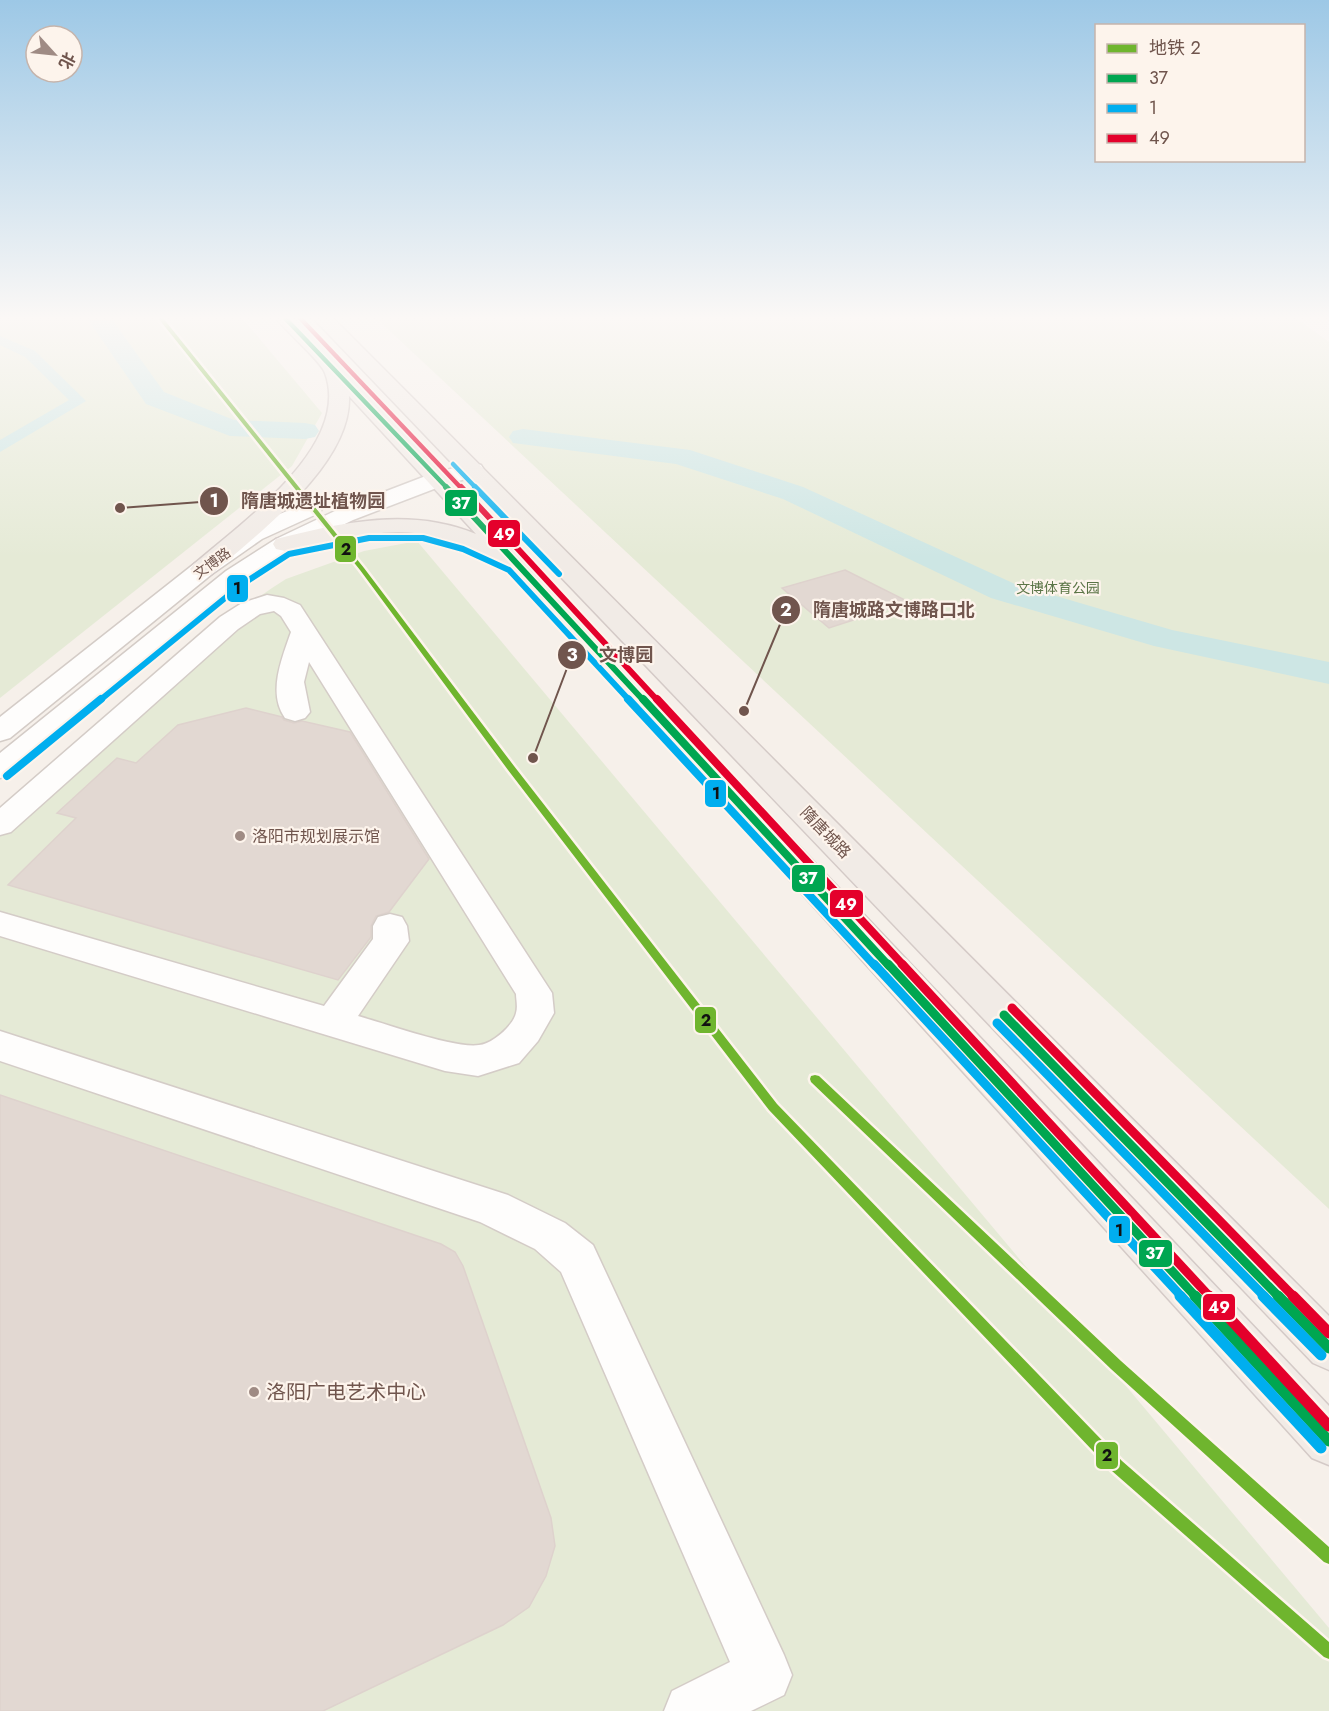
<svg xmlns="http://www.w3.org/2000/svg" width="1329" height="1711" font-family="Jost,'Noto Sans SC',sans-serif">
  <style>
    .green { fill: #e5ead6 }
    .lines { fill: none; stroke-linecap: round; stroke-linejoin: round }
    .canal { fill: #cde6e4; fill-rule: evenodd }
    .river { fill: #cde6e4; fill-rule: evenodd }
    .building { fill: #e2d8d2; stroke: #ded2cd; stroke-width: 1.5 }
    .minor-casing { stroke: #d4ccc7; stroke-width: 3 }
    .major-casing { stroke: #d4cac7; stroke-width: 3 }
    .minor { fill: #fefdfc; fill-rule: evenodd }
    .major { fill: #f1ebe6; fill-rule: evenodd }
    .bus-1-far4-casing { stroke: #fdf4ec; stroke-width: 8 }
    .bus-1-far3-casing { stroke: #fdf4ec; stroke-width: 10 }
    .bus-1-far2-casing { stroke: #fdf4ec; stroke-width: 12 }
    .bus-1-far1-casing { stroke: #fdf4ec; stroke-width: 14 }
    .bus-1-casing { stroke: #fdf4ec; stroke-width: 16 }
    .bus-2-far4-casing { stroke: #fdf4ec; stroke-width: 8 }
    .bus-2-far3-casing { stroke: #fdf4ec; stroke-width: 10 }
    .bus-2-far2-casing { stroke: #fdf4ec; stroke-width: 12 }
    .bus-2-far1-casing { stroke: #fdf4ec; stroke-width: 14 }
    .bus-2-casing { stroke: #fdf4ec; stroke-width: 16 }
    .bus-3-far4-casing { stroke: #fdf4ec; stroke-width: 8 }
    .bus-3-far3-casing { stroke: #fdf4ec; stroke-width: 10 }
    .bus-3-far2-casing { stroke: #fdf4ec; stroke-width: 12 }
    .bus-3-far1-casing { stroke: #fdf4ec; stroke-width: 14 }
    .bus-3-casing { stroke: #fdf4ec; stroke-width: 16 }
    .bus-1-far4 { stroke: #00a651; stroke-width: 4.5 }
    .bus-1-far3 { stroke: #00a651; stroke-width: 6 }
    .bus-1-far2 { stroke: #00a651; stroke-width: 8 }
    .bus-1-far1 { stroke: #00a651; stroke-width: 9 }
    .bus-1 { stroke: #00a651; stroke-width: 11 }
    .bus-2-far4 { stroke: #00aeef; stroke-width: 4.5 }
    .bus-2-far3 { stroke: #00aeef; stroke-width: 6 }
    .bus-2-far2 { stroke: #00aeef; stroke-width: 8 }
    .bus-2-far1 { stroke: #00aeef; stroke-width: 9 }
    .bus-2 { stroke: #00aeef; stroke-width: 11 }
    .bus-3-far4 { stroke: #e4002b; stroke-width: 4.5 }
    .bus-3-far3 { stroke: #e4002b; stroke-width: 6 }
    .bus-3-far2 { stroke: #e4002b; stroke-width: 8 }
    .bus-3-far1 { stroke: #e4002b; stroke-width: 9 }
    .bus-3 { stroke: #e4002b; stroke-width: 11 }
    .metro-1-casing { stroke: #fdf4ec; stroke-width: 5 }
    .metro-1 { fill: #6fb52e; fill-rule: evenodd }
    .poi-dot { fill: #9f8b84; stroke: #fdf4ec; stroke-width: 2 }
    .labels { text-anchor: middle; stroke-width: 4.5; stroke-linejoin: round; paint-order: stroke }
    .far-street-label { font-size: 14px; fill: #70554d; stroke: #fdf4ec }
    .far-park-label { font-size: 14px; fill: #5b7547; stroke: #fdf4ec }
    .street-label { font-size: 16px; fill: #70554d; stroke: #fdf4ec }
    .poi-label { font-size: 16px; fill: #70554d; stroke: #fdf4ec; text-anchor: start }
    .near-poi-label { font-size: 20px; fill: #70554d; stroke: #fdf4ec; text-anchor: start }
    .leader { fill: none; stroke: #70554d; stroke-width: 2 }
    .callout-dot { fill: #70554d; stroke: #fdf4ec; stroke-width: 2 }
    .mark-label { font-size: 18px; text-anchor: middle; font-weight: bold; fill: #fff }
    .callout-label { font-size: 18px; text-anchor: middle; font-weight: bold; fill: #70554d; stroke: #fdf4ec; stroke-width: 4.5; stroke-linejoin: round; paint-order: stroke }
    .line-badge { stroke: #fdf4ec; stroke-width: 2 }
    .badge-label { font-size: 16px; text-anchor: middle; font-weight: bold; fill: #fff }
    .pale-badge-label { font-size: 16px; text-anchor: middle; font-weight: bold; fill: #111 }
  </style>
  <rect width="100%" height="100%" fill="#f6f0ea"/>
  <g class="green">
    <path d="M0 318H242L322 413 292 466 0 698Z"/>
    <path d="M376 318H1296L1329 342V1209Z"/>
    <path d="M417 541 1329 1628V1711H0V811L199 639 272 588 286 579 364 551Z"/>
  </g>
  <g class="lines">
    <path class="canal" d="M0 336 35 351 86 401 0 452V440L69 400 25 357 0 345Z"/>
    <g class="river">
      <path d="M87 318H111L164 392 234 420 305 423 315 425 319 431 315 437 305 439 230 436 146 404Z"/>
      <path d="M523 429 690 450 803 487 1015 584 1172 630 1329 662V684L1154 646 991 598 783 499 676 464 513 443 509 437 513 431Z"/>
    </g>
  </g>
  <g class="building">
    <path d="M845 570 909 602 829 628 782 588Z"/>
    <path d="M246 708 282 717 284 720 294 723 302 721 350 732 429 859 389 912 376 916 371 926V937L338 980 8 885 76 818 57 813 117 758 136 763 178 725Z"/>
    <path d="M0 1095 441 1244 455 1252 463 1266 551 1518 555 1546 546 1576 529 1607 503 1625 323 1711H0Z"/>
  </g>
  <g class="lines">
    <g class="minor-casing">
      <g id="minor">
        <path d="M473 463 481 465 484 470 481 475 447 484 353 520 294 549 244 581 11 775 0 778V753L226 571 276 539 337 510 431 474Z"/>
        <path d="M311 501 319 503 323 508 319 513 262 539 212 574 10 738 0 741V717L194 564 244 529Z"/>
        <path d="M267 595 284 598 300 605 552 993 554 1013 538 1041 519 1063 478 1076 445 1071 0 936V912L324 1006 373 939V926L378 917 390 914 402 917 407 926 409 941 358 1016C384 1023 455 1049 479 1045 492 1044 513 1026 516 1013 518 1007 516 999 516 994L309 662 304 682 310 712 305 718 295 721 285 718C267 693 282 658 291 632L281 616 274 611 260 614 238 629 11 832 0 835V808L220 617 242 603Z"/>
        <path d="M0 1031 508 1195 565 1223 593 1245 784 1655 792 1675 784 1695 751 1711H664L672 1691 730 1662 561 1272 535 1249 480 1222 0 1061Z"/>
      </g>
    </g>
    <g class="major-casing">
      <g id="major">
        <path d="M276 318H296L447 474 1329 1406V1465L1312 1458 502 562C479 557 460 543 437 537 388 524 333 541 285 551L276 549 273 544 276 539C343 522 411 507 476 534L349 396C352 464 258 533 212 574L203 577 194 574 190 569 194 564C241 523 352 446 325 373 321 361 286 332 276 318Z"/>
        <path d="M313 318H333L1329 1316V1370L1313 1363Z"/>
      </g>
    </g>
    <use href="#minor" class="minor"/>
    <use href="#major" class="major"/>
    <g class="bus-1-far4-casing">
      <path id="bus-1-far4" d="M285 318 448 489"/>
    </g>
    <g class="bus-1-far3-casing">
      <path id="bus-1-far3" d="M446 487 644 701"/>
    </g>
    <g class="bus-1-far2-casing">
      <path id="bus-1-far2" d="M643 699 889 966"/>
    </g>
    <g class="bus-1-far1-casing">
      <g id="bus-1-far1">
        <path d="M888 964 1196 1297"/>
        <path d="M1004 1015 1279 1297"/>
      </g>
    </g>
    <g class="bus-1-casing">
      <g id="bus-1">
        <path d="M1195 1296 1329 1441"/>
        <path d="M1278 1296 1329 1348"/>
      </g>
    </g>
    <g class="bus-2-far4-casing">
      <path id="bus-2-far4" d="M453 464 477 489"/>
    </g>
    <g class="bus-2-far3-casing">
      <g id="bus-2-far3">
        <path d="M475 487 559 574"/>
        <path d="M99 701 241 585 289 554 369 538H423L463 549 509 570 630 701"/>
      </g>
    </g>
    <g class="bus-2-far2-casing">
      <g id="bus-2-far2">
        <path d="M628 699 875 966"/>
        <path d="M7 776 101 699"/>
      </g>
    </g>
    <g class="bus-2-far1-casing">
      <g id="bus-2-far1">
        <path d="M874 964 1182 1297"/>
        <path d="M997 1023 1265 1297"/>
      </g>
    </g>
    <g class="bus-2-casing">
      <g id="bus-2">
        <path d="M1180 1296 1321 1448"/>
        <path d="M1263 1296 1321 1355"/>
      </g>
    </g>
    <g class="bus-3-far4-casing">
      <path id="bus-3-far4" d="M300 318 462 489"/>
    </g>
    <g class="bus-3-far3-casing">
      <path id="bus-3-far3" d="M461 487 658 701"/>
    </g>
    <g class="bus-3-far2-casing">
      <path id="bus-3-far2" d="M657 699 904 966"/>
    </g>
    <g class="bus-3-far1-casing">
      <g id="bus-3-far1">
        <path d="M902 964 1210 1297"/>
        <path d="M1012 1008 1294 1297"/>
      </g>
    </g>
    <g class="bus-3-casing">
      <g id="bus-3">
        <path d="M1209 1296 1329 1426"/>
        <path d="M1293 1296 1329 1333"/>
      </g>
    </g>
    <use href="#bus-1-far4" class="bus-1-far4"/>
    <use href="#bus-1-far3" class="bus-1-far3"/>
    <use href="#bus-1-far2" class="bus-1-far2"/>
    <use href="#bus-1-far1" class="bus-1-far1"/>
    <use href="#bus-1" class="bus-1"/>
    <use href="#bus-2-far4" class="bus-2-far4"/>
    <use href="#bus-2-far3" class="bus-2-far3"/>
    <use href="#bus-2-far2" class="bus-2-far2"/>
    <use href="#bus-2-far1" class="bus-2-far1"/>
    <use href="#bus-2" class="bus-2"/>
    <use href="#bus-3-far4" class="bus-3-far4"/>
    <use href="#bus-3-far3" class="bus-3-far3"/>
    <use href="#bus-3-far2" class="bus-3-far2"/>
    <use href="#bus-3-far1" class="bus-3-far1"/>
    <use href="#bus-3" class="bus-3"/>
    <g class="metro-1-casing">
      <g id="metro-1">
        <path d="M158 318H163L364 568 514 766 777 1104 1122 1461 1329 1642V1659L1324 1657 1112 1471 769 1110 508 770 360 570Z"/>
        <path d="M815 1075 819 1076 1121 1361 1329 1547V1564L1324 1562 1111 1369 811 1082 810 1079 811 1076Z"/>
      </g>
    </g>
    <use href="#metro-1" class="metro-1"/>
  </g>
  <linearGradient id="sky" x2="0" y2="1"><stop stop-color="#9dc8e6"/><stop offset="0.57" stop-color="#fbf8f6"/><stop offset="1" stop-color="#fbf8f6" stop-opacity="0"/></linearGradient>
  <rect width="1329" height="558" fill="url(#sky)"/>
  <g class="poi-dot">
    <circle cx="240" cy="836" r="6"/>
    <circle cx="254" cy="1392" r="6"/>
  </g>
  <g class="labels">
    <g class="far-street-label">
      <text transform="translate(212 563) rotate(-36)" y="5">文博路</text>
    </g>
    <g class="far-park-label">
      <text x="1058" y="593">文博体育公园</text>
    </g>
    <g class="street-label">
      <text transform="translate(826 832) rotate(46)" y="6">隋唐城路</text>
    </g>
    <g class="poi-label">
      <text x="252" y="842">洛阳市规划展示馆</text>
    </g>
    <g class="near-poi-label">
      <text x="266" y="1399">洛阳广电艺术中心</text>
    </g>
  </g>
  <path class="leader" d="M120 508L214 501M744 711L786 610M533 758L572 655"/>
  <g class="callout-dot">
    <circle cx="120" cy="508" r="6"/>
    <circle cx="744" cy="711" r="6"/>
    <circle cx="533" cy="758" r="6"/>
    <circle cx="214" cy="501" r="15"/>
    <circle cx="786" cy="610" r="15"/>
    <circle cx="572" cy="655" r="15"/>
  </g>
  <g class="mark-label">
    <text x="214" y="507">1</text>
    <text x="786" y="616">2</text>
    <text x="572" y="661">3</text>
  </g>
  <g class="callout-label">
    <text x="313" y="507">隋唐城遗址植物园</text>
    <text x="894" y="616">隋唐城路文博路口北</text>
    <text x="626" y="661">文博园</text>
  </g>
  <g class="line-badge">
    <rect x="444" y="489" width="34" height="28" rx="6" fill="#00a651"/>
    <rect x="487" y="519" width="34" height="29" rx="6" fill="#e4002b"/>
    <rect x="334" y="535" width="23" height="28" rx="6" fill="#6fb52e"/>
    <rect x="226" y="574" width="23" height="29" rx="6" fill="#00aeef"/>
    <rect x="704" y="779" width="23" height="29" rx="6" fill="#00aeef"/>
    <rect x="791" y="864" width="35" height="29" rx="6" fill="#00a651"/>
    <rect x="829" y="889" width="35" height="29" rx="6" fill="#e4002b"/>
    <rect x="694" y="1006" width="23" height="28" rx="6" fill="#6fb52e"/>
    <rect x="1108" y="1215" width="23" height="29" rx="6" fill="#00aeef"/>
    <rect x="1138" y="1239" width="35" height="29" rx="6" fill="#00a651"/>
    <rect x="1202" y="1293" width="34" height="28" rx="6" fill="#e4002b"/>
    <rect x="1095" y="1441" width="24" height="29" rx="6" fill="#6fb52e"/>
  </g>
  <g class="badge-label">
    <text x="461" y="509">37</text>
    <text x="504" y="540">49</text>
    <text x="808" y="884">37</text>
    <text x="846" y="910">49</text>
    <text x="1155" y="1259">37</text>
    <text x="1219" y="1313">49</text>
  </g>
  <g class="pale-badge-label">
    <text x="346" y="555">2</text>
    <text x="237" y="594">1</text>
    <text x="716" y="799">1</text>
    <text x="706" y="1026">2</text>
    <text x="1119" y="1236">1</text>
    <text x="1107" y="1461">2</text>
  </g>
  <rect x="1095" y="24" width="210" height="138" fill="#fdf4ec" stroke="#c5b4ac" stroke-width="1.5"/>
  <rect x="1107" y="44" width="30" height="9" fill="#6fb52e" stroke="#c5b4ac" stroke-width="1.5"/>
  <text x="1149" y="54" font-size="18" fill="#70554d">地铁 2</text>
  <rect x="1107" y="74" width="30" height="9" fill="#00a651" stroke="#c5b4ac" stroke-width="1.5"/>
  <text x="1149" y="84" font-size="18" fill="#70554d">37</text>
  <rect x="1107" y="104" width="30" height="9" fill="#00aeef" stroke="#c5b4ac" stroke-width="1.5"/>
  <text x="1149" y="114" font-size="18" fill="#70554d">1</text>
  <rect x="1107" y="134" width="30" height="9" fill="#e4002b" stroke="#c5b4ac" stroke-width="1.5"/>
  <text x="1149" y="144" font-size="18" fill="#70554d">49</text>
  <g transform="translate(54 54) rotate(117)"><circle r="28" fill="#fdf4ec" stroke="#c5b4ac" stroke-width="1.5"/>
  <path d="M0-4.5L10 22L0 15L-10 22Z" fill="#9f8b84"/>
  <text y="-9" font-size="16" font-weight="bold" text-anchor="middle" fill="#70554d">北</text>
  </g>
</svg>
